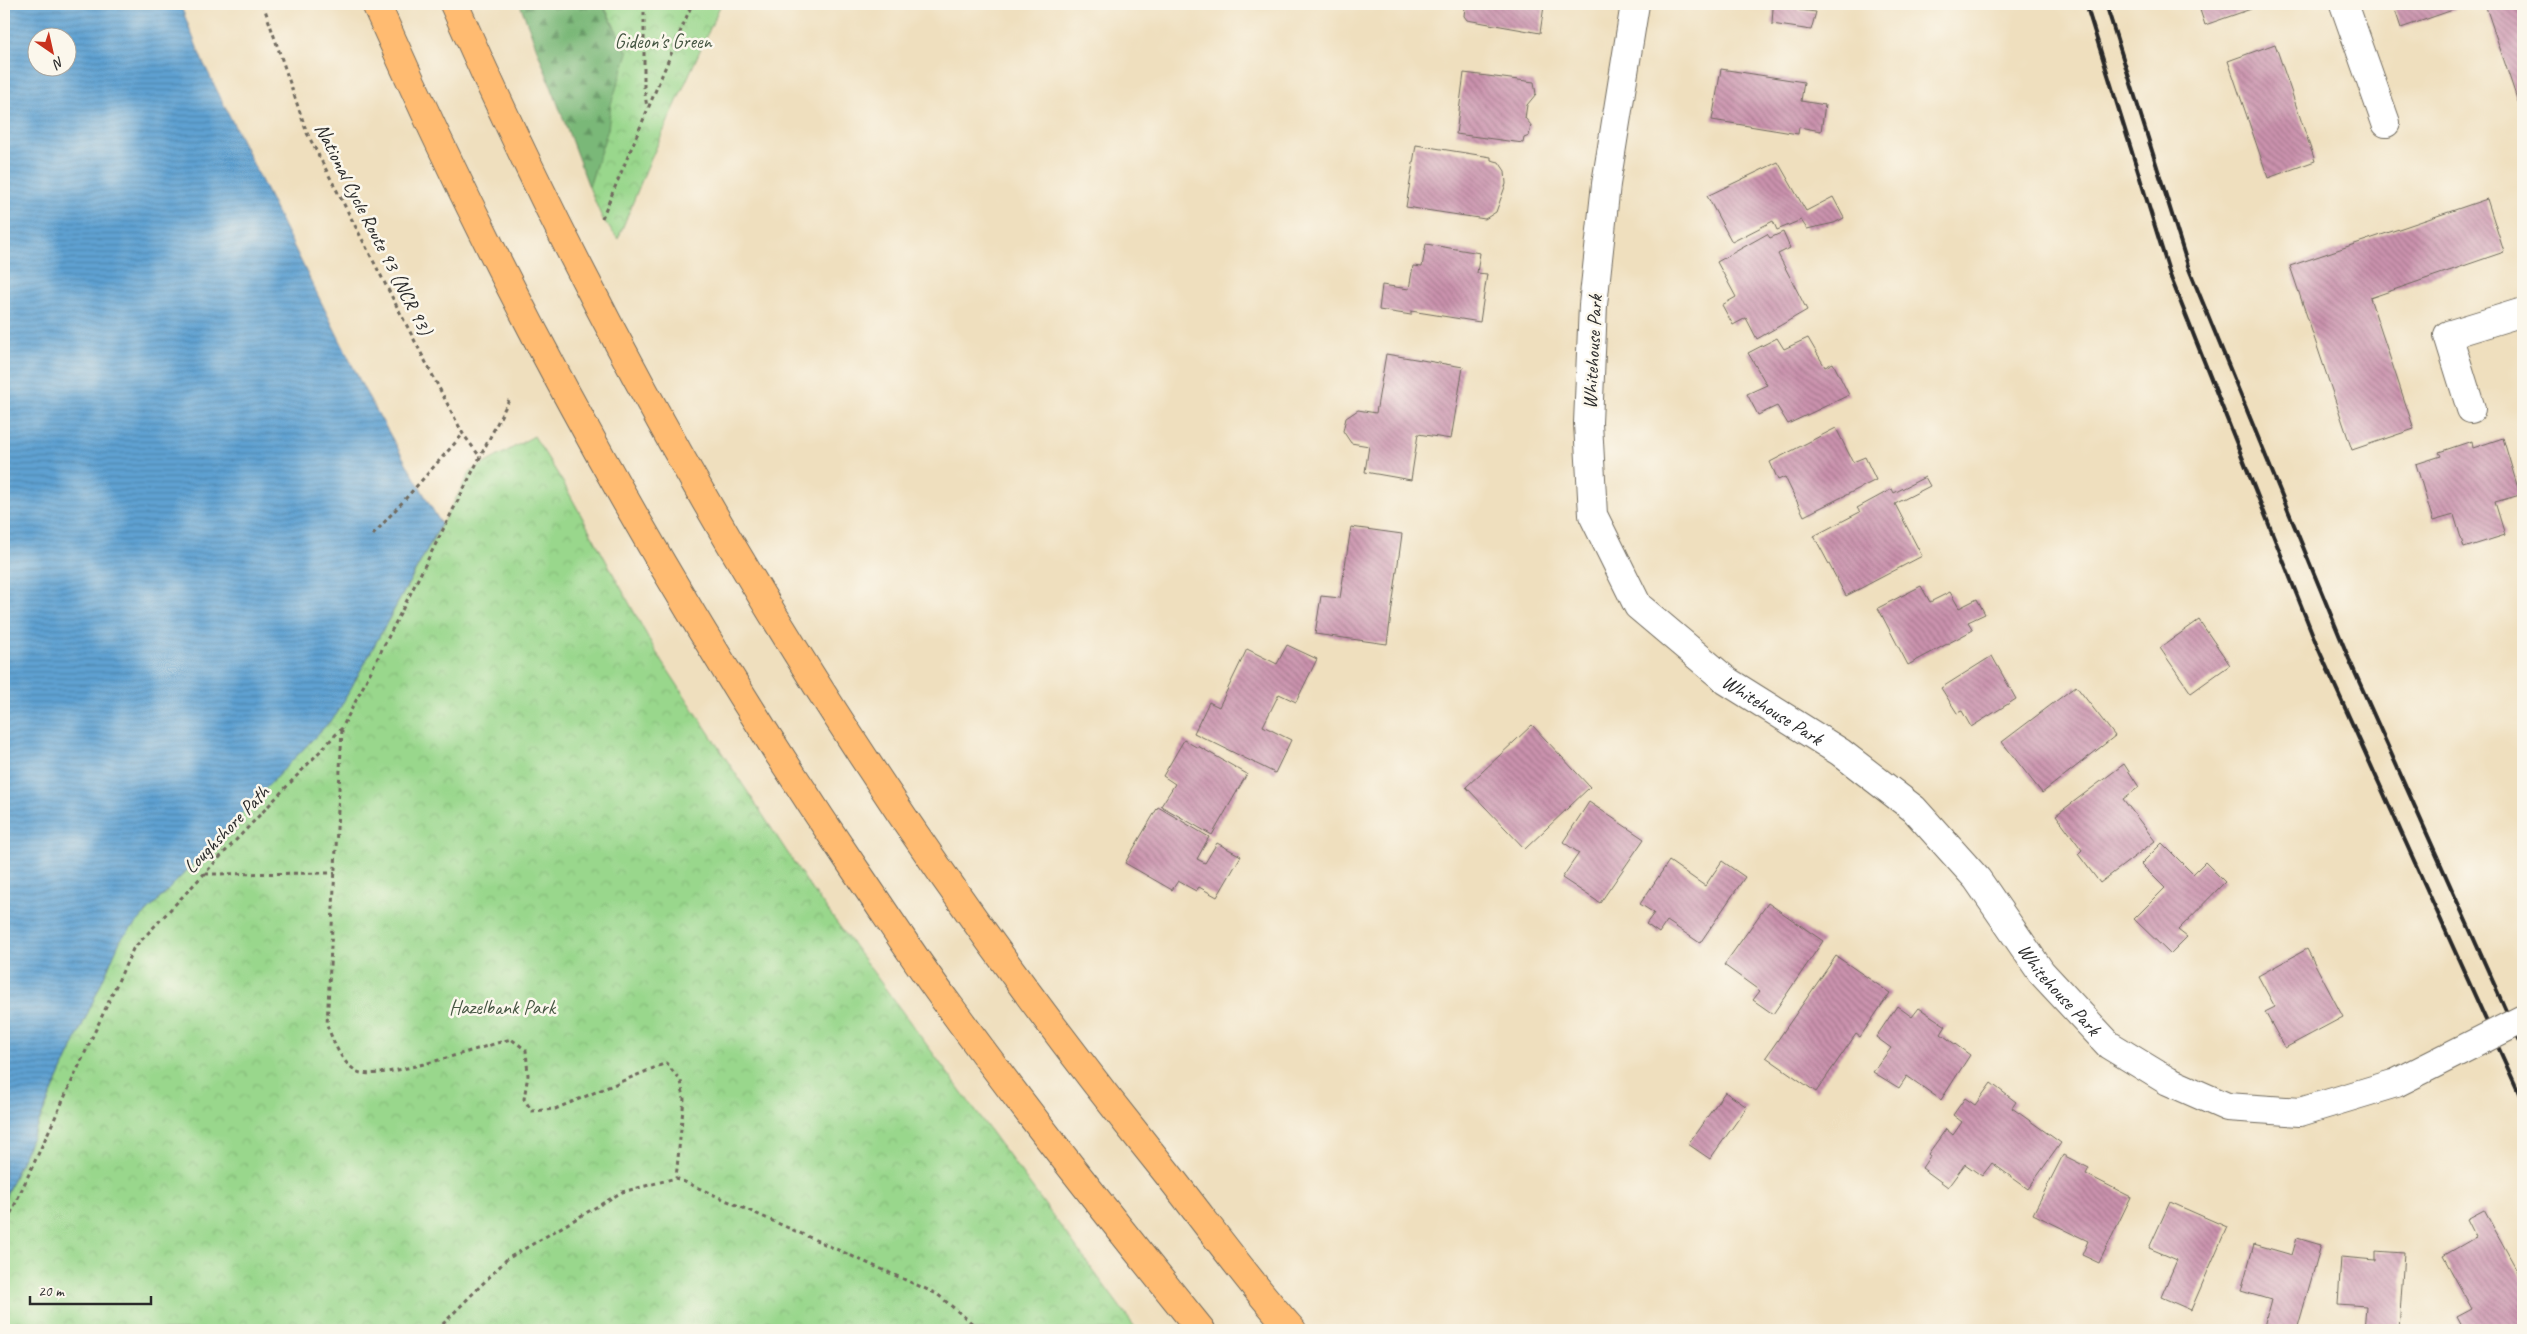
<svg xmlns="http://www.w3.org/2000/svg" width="2527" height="1334" font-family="Caveat,sans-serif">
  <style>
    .forest { fill: url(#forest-firs); stroke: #527252 }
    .park { fill: url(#park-crowns); stroke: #62815c }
    .water { fill: url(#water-rules); stroke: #44667e; fill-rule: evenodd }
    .building { fill: url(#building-back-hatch) }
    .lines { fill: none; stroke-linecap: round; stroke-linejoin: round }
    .street-casing { stroke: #706a5e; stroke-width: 30 }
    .highway-casing { stroke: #706a5e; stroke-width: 30 }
    .path { stroke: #706a5e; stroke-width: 3; stroke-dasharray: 4 4; stroke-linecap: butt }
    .street { stroke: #fff; stroke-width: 28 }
    .highway { stroke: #ffbb71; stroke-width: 28 }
    .rail { stroke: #2b2b2b; stroke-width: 4 }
    .street-bridge-casing { stroke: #706a5e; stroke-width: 30; stroke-linecap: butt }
    .street-bridge { stroke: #fff; stroke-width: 28 }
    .labels { text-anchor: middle; stroke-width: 5; stroke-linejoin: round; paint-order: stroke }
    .park-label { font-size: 20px; fill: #465643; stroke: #fbf7ec }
    .street-label { font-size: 20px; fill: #2b2b2b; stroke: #fbf7ec }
  </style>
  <defs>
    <pattern id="forest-firs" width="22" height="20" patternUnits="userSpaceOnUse" patternTransform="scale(1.25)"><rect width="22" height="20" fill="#7ab878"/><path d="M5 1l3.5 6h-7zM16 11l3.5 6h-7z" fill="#649663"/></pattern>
    <pattern id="park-crowns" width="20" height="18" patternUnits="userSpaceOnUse" patternTransform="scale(1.25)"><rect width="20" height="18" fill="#99d78c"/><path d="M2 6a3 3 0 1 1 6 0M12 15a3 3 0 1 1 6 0" fill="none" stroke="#84b979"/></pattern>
    <pattern id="water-rules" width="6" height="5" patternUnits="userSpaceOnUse" patternTransform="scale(1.25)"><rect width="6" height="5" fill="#5ea1d2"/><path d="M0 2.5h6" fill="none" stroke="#4e83ab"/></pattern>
    <pattern id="building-back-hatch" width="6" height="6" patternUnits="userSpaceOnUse" patternTransform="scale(1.25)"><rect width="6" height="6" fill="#ca92ad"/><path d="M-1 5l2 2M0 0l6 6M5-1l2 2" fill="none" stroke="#a4778d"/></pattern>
  </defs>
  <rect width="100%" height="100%" fill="#fbf7ec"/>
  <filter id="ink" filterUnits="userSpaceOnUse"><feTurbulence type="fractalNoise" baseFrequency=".02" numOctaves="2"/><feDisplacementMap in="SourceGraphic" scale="10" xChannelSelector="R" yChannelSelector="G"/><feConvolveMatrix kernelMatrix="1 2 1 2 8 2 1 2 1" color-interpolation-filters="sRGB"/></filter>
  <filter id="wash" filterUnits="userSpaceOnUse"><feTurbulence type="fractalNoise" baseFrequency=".0096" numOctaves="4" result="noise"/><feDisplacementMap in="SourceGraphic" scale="20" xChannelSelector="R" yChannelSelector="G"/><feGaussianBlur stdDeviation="1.12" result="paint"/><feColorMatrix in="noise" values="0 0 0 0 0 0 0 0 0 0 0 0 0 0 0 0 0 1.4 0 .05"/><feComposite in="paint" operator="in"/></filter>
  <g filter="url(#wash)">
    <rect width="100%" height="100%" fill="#efdfbe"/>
    <path class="forest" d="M520 4H602L628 53 608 129 589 187Z"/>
    <g class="park">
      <path d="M603 4H721L646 170 618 239 602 218 589 187 608 129 611 104 628 53Z"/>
      <path d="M534 436 564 484 656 652 806 881 1137 1330H4V1200L121 939 336 715 471 471Z"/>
    </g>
    <path class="water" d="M4 4H180L202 60 364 389 441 524 336 715 121 939 4 1199ZM38 38H68V68H38Z"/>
    <g id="blocks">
      <g class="building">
        <path d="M1470 4 1544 6 1540 33 1467 20 1464 16 1465 7Z"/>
        <path d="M1754 4H1800L1799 10 1816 12 1811 30 1772 24 1773 8Z"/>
        <path d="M2198 4H2249L2251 9 2205 25Z"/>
        <path d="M2393 4H2470L2401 28Z"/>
        <path d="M2485 4H2523V100L2518 102Z"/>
        <path d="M2275 44 2315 161 2268 178 2228 61Z"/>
        <path d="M1721 69 1804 82 1801 101 1825 105 1821 131 1799 127 1798 134 1712 120Z"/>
        <path d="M1464 73 1534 82 1536 94 1527 105 1525 118 1531 125 1529 136 1524 138 1523 143 1456 134Z"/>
        <path d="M1416 145 1491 157V160L1499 162 1505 171 1506 184 1496 212 1485 219 1406 207Z"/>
        <path d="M1778 162 1806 211 1833 197 1844 218 1834 223 1807 229 1801 220 1777 230 1773 221 1732 242 1707 196Z"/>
        <path d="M2487 199 2504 252 2370 298 2414 429 2352 450 2290 266Z"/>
        <path d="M1783 232 1790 248 1778 254 1807 310 1757 339 1746 318 1733 325 1722 305 1736 297 1717 262 1767 234 1770 238Z"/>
        <path d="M1426 244 1480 253 1477 273 1487 274 1480 322 1411 311V315L1379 310 1382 285 1409 289 1413 266 1422 267Z"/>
        <path d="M1777 338 1784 349 1808 338 1825 367 1833 363 1849 395 1788 424 1777 406 1758 415 1747 394 1767 385 1748 353Z"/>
        <path d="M1386 354 1463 367 1451 439 1418 434 1411 480 1365 472 1369 446 1351 443 1343 431 1346 418 1358 410 1376 413Z"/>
        <path d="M1836 428 1853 462 1865 457 1876 480 1804 516 1785 477 1778 480 1770 462Z"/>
        <path d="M2503 438 2520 495 2495 502 2505 535 2464 548 2454 515 2433 521 2416 464 2441 456 2439 452 2472 441 2473 448Z"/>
        <path d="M1925 477 1930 486 1895 504 1922 556 1846 596 1814 536 1860 512 1857 508 1892 489 1894 493Z"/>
        <path d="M1351 527 1402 534 1387 644 1315 634 1321 596 1340 598Z"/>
        <path d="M1921 586 1930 602 1950 592 1959 608 1977 599 1985 614 1968 622 1973 630 1908 665 1878 608Z"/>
        <path d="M2199 620 2230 665 2191 693 2160 648Z"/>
        <path d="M1287 645 1317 659 1296 702 1279 694 1263 726 1291 740 1275 773 1194 733 1209 702 1219 707 1247 649 1277 664Z"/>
        <path d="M1992 656 2016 699 1971 727 1962 711 1957 713 1941 688Z"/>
        <path d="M2076 686 2115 736 2042 793 2002 742Z"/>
        <path d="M1532 725 1590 787 1525 849 1466 787Z"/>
        <path d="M1184 740 1198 748V746L1247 774 1212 835 1161 806 1175 784 1163 776Z"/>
        <path d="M2124 764 2139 787 2123 799 2155 841 2100 883 2078 854 2082 850 2056 815Z"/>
        <path d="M1589 802 1644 839 1600 903 1562 878 1579 853 1563 842Z"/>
        <path d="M1158 807 1209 837 1197 859 1205 863 1217 843 1241 856 1217 897 1199 887 1196 891 1178 881 1172 890 1125 863Z"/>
        <path d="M2162 843 2193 874 2205 862 2225 882 2178 930 2187 937 2170 954 2134 919 2165 888 2141 864Z"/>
        <path d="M1669 861 1705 886 1722 861 1745 877 1700 943 1667 921 1659 933 1646 924 1654 913 1640 904Z"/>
        <path d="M1768 903 1823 941 1773 1014 1753 1000 1760 991 1724 965Z"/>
        <path d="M2307 949 2343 1017 2285 1048 2265 1012 2275 1007 2258 976Z"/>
        <path d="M1836 956 1890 993 1860 1037 1856 1034 1816 1092 1766 1057Z"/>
        <path d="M1897 1006 1912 1017 1919 1008 1946 1026 1941 1034 1970 1055 1941 1100 1907 1076 1899 1088 1873 1072 1891 1048 1876 1037Z"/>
        <path d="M1991 1083 2016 1102 2012 1108 2061 1143 2028 1189 1992 1163 1982 1176 1965 1164 1948 1187 1922 1168 1930 1156 1928 1154 1946 1129 1953 1135 1962 1122 1953 1115 1965 1098 1975 1105Z"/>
        <path d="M1725 1092 1747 1107 1710 1159 1688 1144Z"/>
        <path d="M2063 1155 2089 1168 2086 1174 2131 1197 2099 1263 2082 1255 2088 1241 2033 1214Z"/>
        <path d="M2170 1202 2227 1227 2191 1310 2161 1297 2177 1260 2149 1248Z"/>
        <path d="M2484 1210 2523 1281V1330H2464L2457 1317 2472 1309 2443 1256 2476 1237 2467 1219Z"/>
        <path d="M2297 1238 2321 1245 2297 1330H2263L2271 1300 2241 1291 2254 1244 2292 1255Z"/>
        <path d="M2375 1251 2404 1253 2399 1330H2364L2366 1306 2338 1304 2341 1257 2375 1260Z"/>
      </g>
    </g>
  </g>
  <g filter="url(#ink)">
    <use href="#blocks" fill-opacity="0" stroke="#706a5e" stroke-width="1"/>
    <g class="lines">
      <g class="street-casing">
        <g id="street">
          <path id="s1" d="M1635 4 1606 184 1593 305 1588 423 1593 515 1638 606 1727 681 1840 752 1914 809 1977 879 2041 972 2109 1045 2168 1081 2227 1107 2300 1112 2396 1083"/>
          <path d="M2344 4 2386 123"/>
          <path d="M2471 409 2448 335 2523 312"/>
        </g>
      </g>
      <g class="highway-casing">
        <g id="highway">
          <path d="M376 4C509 306 670 597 856 871 887 916 917 963 950 1007 1030 1117 1115 1224 1201 1330"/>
          <path d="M454 4C636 418 875 811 1159 1163 1204 1219 1245 1278 1292 1330"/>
        </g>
      </g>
      <g class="path">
        <path d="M263 4 307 133 463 434 481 458"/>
        <path d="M644 4V87L647 108"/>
        <path d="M602 218 692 4"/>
        <path d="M373 535 463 434"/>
        <path d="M342 730 327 1025C334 1042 340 1062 358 1072 377 1082 485 1046 511 1039L526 1050 528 1075 524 1099 532 1111 555 1109 666 1063 681 1081 684 1099 676 1178"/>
        <path d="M205 874 335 873"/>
        <path d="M4 1228 133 949 342 728 509 400"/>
        <path d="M437 1330 507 1259 622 1192 676 1178 937 1294 980 1330"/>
      </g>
      <use href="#street" class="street"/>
      <use href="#highway" class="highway"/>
      <g class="rail">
        <path d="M2086 4 2171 278 2318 648 2523 1102"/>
        <path d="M2106 4 2189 269 2349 659 2523 1049"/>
      </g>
      <g class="street-bridge-casing">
        <path id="street-bridge" d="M2396 1083 2523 1019"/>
      </g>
      <use href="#street-bridge" class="street-bridge"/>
    </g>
  </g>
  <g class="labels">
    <g class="park-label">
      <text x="663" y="48">Gideon's Green</text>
      <text x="502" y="1014">Hazelbank Park</text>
    </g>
    <g class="street-label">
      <text transform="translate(374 229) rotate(63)" y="7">National Cycle Route 93 (NCR 93)</text>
      <text transform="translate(1592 352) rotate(-87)" y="7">Whitehouse Park</text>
      <text dy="7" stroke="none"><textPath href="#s1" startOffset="786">Whitehouse Park</textPath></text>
      <text transform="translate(226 829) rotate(-46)" y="7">Loughshore Path</text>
      <text dy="7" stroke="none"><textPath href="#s1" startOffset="1191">Whitehouse Park</textPath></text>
    </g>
  </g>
  <rect width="2527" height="1334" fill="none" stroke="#fbf7ec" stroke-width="20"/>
  <g transform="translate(52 52) rotate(146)"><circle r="24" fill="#fbf7ec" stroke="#a8a59f"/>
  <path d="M0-4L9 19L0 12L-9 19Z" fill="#c8321e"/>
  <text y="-8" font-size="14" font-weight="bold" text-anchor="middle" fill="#2b2b2b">N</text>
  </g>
  <path d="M30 1296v8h121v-8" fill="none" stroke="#2b2b2b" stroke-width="2.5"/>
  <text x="38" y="1296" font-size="15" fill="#2b2b2b" stroke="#fbf7ec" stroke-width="4" paint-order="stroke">20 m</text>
</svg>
